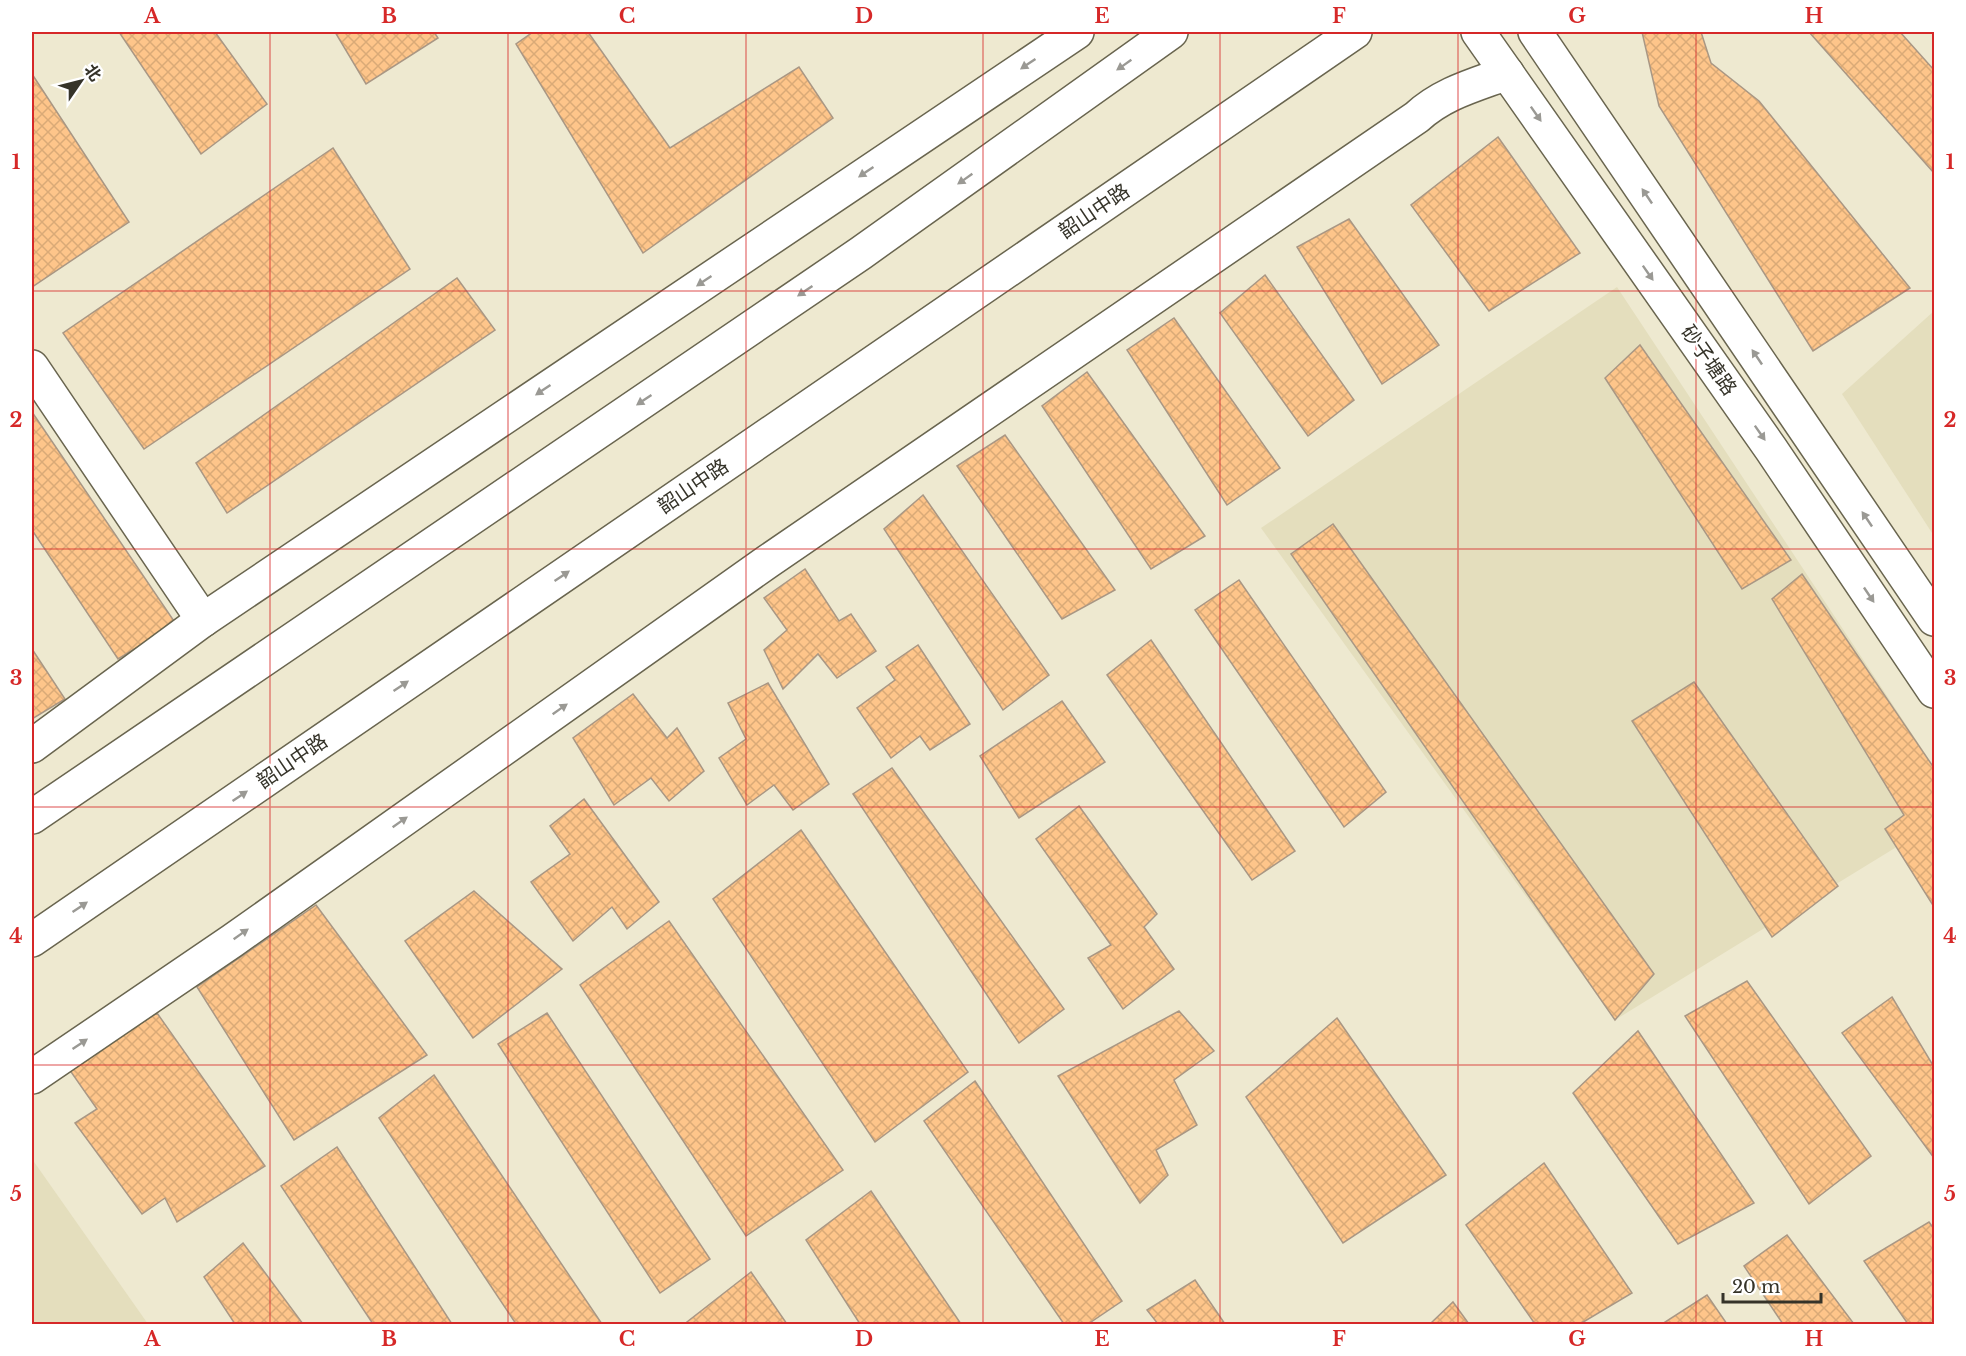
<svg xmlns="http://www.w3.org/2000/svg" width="1966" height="1356" font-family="'Libre Baskerville','Noto Sans SC',serif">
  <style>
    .built { fill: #e4debd }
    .building { fill: url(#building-cross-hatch); stroke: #a99784; stroke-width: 1.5 }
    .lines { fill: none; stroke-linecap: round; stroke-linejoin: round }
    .minor-casing { stroke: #69654f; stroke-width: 36 }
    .major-casing { stroke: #69654f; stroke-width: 36 }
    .minor { stroke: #fff; stroke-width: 33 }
    .major { stroke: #fff; stroke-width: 33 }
    .oneway { fill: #9a9994 }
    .grid { fill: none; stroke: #d62828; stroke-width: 1.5; stroke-opacity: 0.55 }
    .labels { text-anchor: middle; stroke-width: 4.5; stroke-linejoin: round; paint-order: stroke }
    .street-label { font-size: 20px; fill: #353329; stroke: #fff }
    .neatline { fill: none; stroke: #d62828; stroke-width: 2 }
    .grid-label { font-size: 20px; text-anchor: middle; font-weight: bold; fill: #d62828 }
  </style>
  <defs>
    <pattern id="building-cross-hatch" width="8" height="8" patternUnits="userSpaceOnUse" patternTransform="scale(1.5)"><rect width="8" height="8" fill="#fec58a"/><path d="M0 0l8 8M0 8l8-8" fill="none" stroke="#daaa77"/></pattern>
  </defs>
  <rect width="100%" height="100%" fill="#eee9d0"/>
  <g class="built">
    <path d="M1617 287 1934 767V824L1615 1020 1261 528Z"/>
    <path d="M1934 311V536L1842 394Z"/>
    <path d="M32 1159 148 1324H32Z"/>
  </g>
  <g class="building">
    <path d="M119 32H215L267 104 201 154Z"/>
    <path d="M335 32H434L438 38 366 84Z"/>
    <path d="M533 32H588L670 148 799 67 833 118 643 253 516 44Z"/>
    <path d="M1642 32H1701L1711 63 1759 101 1910 288 1813 351 1659 106Z"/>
    <path d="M1809 32H1900L1934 70V173Z"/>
    <path d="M32 74 129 222 32 287Z"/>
    <path d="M1498 137 1580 253 1489 311 1411 205Z"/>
    <path d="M333 148 410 269 144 449 63 333Z"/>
    <path d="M1349 219 1439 345 1382 384 1297 247Z"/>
    <path d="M1265 275 1354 400 1308 436 1220 313Z"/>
    <path d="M457 278 495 330 227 513 196 463Z"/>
    <path d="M1174 318 1280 468 1227 505 1127 350Z"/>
    <path d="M1640 345 1791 560 1742 589 1605 378Z"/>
    <path d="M1087 372 1205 536 1151 569 1042 406Z"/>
    <path d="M32 412 176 624 118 659 32 530Z"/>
    <path d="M1005 435 1115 590 1062 619 957 466Z"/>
    <path d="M923 495 1049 675 1003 710 884 529Z"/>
    <path d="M1333 524 1654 974 1615 1020 1291 554Z"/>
    <path d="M805 569 839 621 851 614 876 651 837 678 818 654 783 689 764 650 787 630 764 598Z"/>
    <path d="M1802 574 1934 768V907L1885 829 1904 815 1772 599Z"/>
    <path d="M1239 580 1386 792 1344 827 1195 610Z"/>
    <path d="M1151 640 1295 851 1252 880 1107 675Z"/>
    <path d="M918 645 970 724 930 750 920 736 891 758 857 708 895 680 886 667Z"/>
    <path d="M32 649 65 699 32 719Z"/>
    <path d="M1694 682 1838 886 1772 937 1632 721Z"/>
    <path d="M768 683 829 784 793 810 774 785 747 805 719 758 746 739 728 703Z"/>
    <path d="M633 694 667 738 677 728 704 771 669 801 651 778 614 805 573 738Z"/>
    <path d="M1062 701 1105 762 1019 818 980 756Z"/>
    <path d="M892 768 1064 1009 1019 1043 853 794Z"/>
    <path d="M584 799 659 902 627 929 612 907 573 941 531 882 570 854 550 826Z"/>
    <path d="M1079 806 1157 914 1144 927 1174 969 1123 1009 1088 958 1111 945 1036 839Z"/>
    <path d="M801 830 968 1072 875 1142 713 899Z"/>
    <path d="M474 891 562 969 473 1038 405 941Z"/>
    <path d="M316 905 427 1055 294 1140 197 987Z"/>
    <path d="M669 921 843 1170 746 1236 580 985Z"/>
    <path d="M1747 981 1871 1156 1809 1204 1685 1016Z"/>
    <path d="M1892 997 1934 1067V1158L1842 1033Z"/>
    <path d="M1179 1011 1214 1051 1174 1080 1197 1125 1156 1150 1168 1175 1140 1203 1058 1076Z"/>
    <path d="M157 1013 265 1166 177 1222 165 1198 142 1214 75 1123 97 1109 69 1069Z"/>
    <path d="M547 1013 710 1259 660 1293 498 1044Z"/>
    <path d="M1337 1018 1446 1175 1343 1243 1246 1097Z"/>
    <path d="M1638 1031 1754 1203 1678 1244 1573 1093Z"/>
    <path d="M434 1075 602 1324H516L379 1118Z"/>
    <path d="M975 1081 1122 1301 1088 1324H1064L924 1121Z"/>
    <path d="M337 1147 452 1324H373L281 1186Z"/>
    <path d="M1544 1163 1632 1293 1580 1324H1535L1466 1225Z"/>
    <path d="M871 1191 961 1324H860L806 1240Z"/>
    <path d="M1929 1222 1934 1229V1324H1908L1864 1261Z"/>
    <path d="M1787 1235 1854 1324H1783L1744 1266Z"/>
    <path d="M243 1243 303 1324H235L204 1277Z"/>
    <path d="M751 1272 787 1324H688L687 1322Z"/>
    <path d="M1195 1280 1225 1324H1158L1147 1310Z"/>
    <path d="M1707 1295 1727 1324H1662Z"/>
    <path d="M1453 1302 1469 1324H1430Z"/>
  </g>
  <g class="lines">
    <g class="minor-casing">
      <g id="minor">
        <path d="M1478 32 1771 449 1934 691"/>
        <path d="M1535 32 1934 619"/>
        <path d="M32 367 203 620"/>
        <path d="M32 746 203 620 1077 32"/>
        <path d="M32 1077 232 941 767 562 1417 117C1443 93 1475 85 1507 73"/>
      </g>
    </g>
    <g class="major-casing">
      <g id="major">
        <path d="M32 817 861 253 1171 32"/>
        <path d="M32 940 1355 32"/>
      </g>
    </g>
    <use href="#minor" class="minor"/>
    <use href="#major" class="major"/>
  </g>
  <defs><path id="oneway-solid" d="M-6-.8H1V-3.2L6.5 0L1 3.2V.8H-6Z" transform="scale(1.5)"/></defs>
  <g class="oneway">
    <use href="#oneway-solid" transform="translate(1028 64) rotate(146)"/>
    <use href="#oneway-solid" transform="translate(1124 65) rotate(145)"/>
    <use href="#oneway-solid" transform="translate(1536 114) rotate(55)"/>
    <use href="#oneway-solid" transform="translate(866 172) rotate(146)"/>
    <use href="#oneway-solid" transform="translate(965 179) rotate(145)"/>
    <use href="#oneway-solid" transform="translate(1647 196) rotate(-124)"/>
    <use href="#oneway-solid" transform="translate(1648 273) rotate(55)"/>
    <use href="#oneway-solid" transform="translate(704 281) rotate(146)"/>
    <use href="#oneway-solid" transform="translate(805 291) rotate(146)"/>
    <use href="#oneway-solid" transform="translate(1757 357) rotate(-124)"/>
    <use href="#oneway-solid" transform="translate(543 390) rotate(146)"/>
    <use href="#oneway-solid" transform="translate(644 400) rotate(146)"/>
    <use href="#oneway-solid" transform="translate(1760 433) rotate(55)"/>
    <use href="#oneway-solid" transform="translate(1867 519) rotate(-124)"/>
    <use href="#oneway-solid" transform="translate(562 576) rotate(-34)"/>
    <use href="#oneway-solid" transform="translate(1869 595) rotate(56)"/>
    <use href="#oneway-solid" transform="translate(401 686) rotate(-34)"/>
    <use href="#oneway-solid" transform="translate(560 709) rotate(-35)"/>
    <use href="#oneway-solid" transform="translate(240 796) rotate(-34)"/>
    <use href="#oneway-solid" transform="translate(400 822) rotate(-35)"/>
    <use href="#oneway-solid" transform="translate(80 907) rotate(-34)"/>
    <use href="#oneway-solid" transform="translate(241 934) rotate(-35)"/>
    <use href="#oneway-solid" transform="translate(80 1044) rotate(-34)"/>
  </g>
  <path class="grid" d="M270 32V1324M508 32V1324M746 32V1324M983 32V1324M1220 32V1324M1458 32V1324M1696 32V1324M32 291H1934M32 549H1934M32 807H1934M32 1065H1934"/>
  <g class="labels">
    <g class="street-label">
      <text transform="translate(1094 211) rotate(-34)" y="7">韶山中路</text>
      <text transform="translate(1709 360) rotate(55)" y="7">砂子塘路</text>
      <text transform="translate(693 486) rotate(-34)" y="7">韶山中路</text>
      <text transform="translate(292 761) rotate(-34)" y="7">韶山中路</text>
    </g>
  </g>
  <rect width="1966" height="1356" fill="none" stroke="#ffffff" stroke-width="66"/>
  <g transform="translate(81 81) rotate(55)" stroke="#ffffff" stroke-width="4.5" paint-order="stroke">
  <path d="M0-4.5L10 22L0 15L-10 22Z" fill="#353329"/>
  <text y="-9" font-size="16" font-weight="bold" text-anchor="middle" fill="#353329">北</text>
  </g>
  <path d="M1723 1293v9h98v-9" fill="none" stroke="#353329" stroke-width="3"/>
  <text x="1732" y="1293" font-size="18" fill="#353329" stroke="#ffffff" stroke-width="4.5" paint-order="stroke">20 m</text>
  <rect x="33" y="33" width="1900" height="1290" class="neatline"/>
  <g class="grid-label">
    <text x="152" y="23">A</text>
    <text x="389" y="23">B</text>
    <text x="627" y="23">C</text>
    <text x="864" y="23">D</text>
    <text x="1102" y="23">E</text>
    <text x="1339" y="23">F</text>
    <text x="1577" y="23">G</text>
    <text x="1814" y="23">H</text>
    <text x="16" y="169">1</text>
    <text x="1950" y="169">1</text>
    <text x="16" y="427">2</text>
    <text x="1950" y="427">2</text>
    <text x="16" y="685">3</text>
    <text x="1950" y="685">3</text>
    <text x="16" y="943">4</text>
    <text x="1950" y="943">4</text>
    <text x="16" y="1201">5</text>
    <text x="1950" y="1201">5</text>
    <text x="152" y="1346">A</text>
    <text x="389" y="1346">B</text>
    <text x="627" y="1346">C</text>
    <text x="864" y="1346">D</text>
    <text x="1102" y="1346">E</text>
    <text x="1339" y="1346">F</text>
    <text x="1577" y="1346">G</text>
    <text x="1814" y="1346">H</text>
  </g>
</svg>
